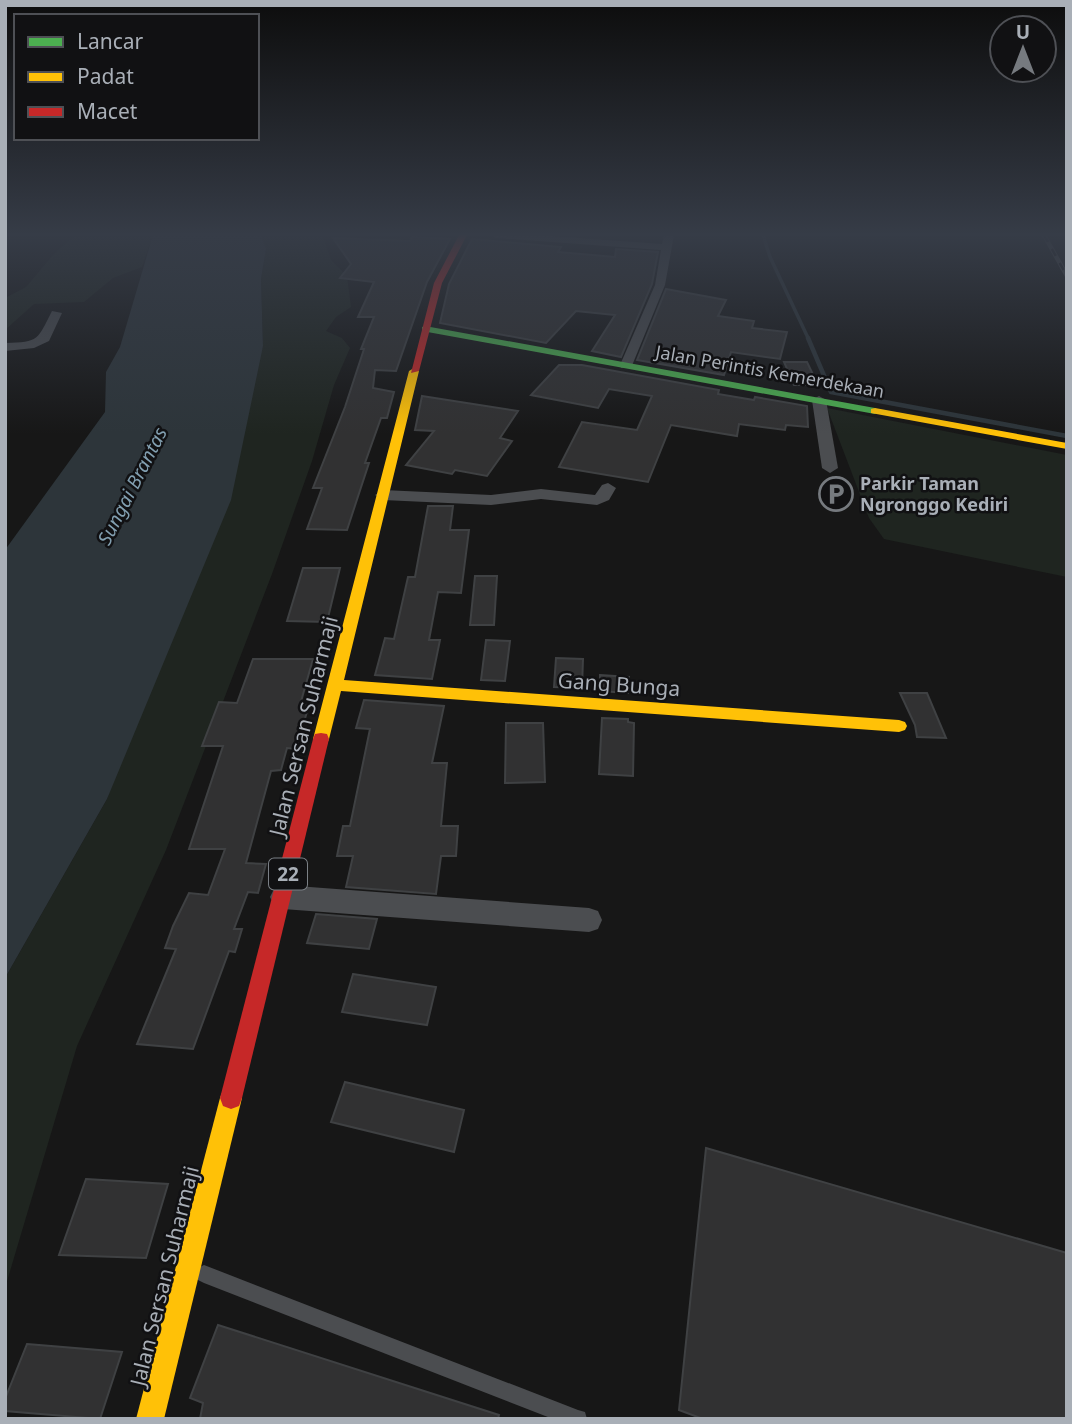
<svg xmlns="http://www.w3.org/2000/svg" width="1072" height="1424" font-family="'Noto Sans',sans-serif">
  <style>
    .green { fill: #1f2520 }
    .water { fill: #2d353a }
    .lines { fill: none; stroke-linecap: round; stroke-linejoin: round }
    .stream-far1 { stroke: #2d353a; stroke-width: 3.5 }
    .stream { stroke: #2d353a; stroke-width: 4.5 }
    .building { fill: #313132; stroke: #3f4143; stroke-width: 2 }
    .lane { fill: #4b4d50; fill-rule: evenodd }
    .street { fill: #4b4d50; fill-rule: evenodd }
    .fast { fill: #4caf50; fill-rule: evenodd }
    .slow { fill: #ffc107; fill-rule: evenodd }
    .jam { fill: #c62828; fill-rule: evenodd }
    .rail-casing { stroke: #4c4d4f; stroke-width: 4.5 }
    .rail { stroke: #111113; stroke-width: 2.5; stroke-dasharray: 8; stroke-linecap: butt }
    .labels { text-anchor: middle; stroke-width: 5; stroke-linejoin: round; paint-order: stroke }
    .far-street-label { font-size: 18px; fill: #a9afb7; stroke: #111113 }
    .far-poi-label { font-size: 18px; font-weight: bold; fill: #a9afb7; stroke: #111113; text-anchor: start }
    .far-water-label { font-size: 19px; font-style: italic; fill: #829fb0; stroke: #111113 }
    .shield { fill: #111113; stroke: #7b8086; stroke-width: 2 }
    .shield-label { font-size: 19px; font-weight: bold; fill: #a9afb7 }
    .street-label { font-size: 21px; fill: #a9afb7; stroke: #111113 }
  </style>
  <rect width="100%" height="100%" fill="#171717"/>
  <g class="green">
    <path d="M75 235H153L142 267 113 278 84 302 34 304 5 330V298L26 287 53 255Z"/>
    <path d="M261 235H377L323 237 331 260 347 276 351 307 336 317 326 331 342 338 350 348 334 385 312 461 272 574 166 850 77 1046 5 1288V978L107 799 263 346 261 279 266 249Z"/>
    <path d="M827 408 1067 455V577L884 539 869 518Z"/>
  </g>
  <path class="water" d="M153 235H261L266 249 261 279 263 346 231 500 107 799 5 978V550L105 412 106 372 120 347Z"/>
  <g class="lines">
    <path class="stream-far1" d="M763 235 770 257 809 340"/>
    <path class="stream" d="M808 338 831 392 1067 436"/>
  </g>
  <g class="building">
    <path d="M412 237 450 239 427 282 396 371 375 370 373 388 394 392 387 418H381L365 463H369L347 530 307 529 322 488H313L345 407 364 349H361L374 317H358L374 282 340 278 351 264 333 238 410 241Z"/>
    <path d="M472 239 561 247 558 252 615 257 616 249 658 252 652 284 621 357 592 351 615 315 576 311 546 343 440 323 449 284Z"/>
    <path d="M666 289 726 300 718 316 754 321 752 328 787 332 780 359 731 352 724 375 637 360Z"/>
    <path d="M784 362H807L818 385H794Z"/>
    <path d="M559 365H582L719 390 718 394 754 400 755 397 807 406 808 427 786 425 785 430 739 424 737 436 671 425 648 482 559 467 582 422 637 430 652 396 609 389 598 408 531 395Z"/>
    <path d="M422 396 518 411 500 438 512 441 487 476 455 470 452 474 406 465 434 431 415 430Z"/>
    <path d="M428 506H453L450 530H469L461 593 438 592 429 640H440L432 679 375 675 385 638 394 639 408 577H415Z"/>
    <path d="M303 568H340L327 622 287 621Z"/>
    <path d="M475 576H497L494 625H470Z"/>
    <path d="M486 640 510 641 505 681 481 680Z"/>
    <path d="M556 658 583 659 582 688 554 687Z"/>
    <path d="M253 659H313L300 705H309L296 749 287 748 281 770 271 771 246 863 266 864 258 893 248 892 234 929H242L235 952 229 951 193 1049 137 1044 176 949 165 948 173 926 189 893 208 895 225 849H189L223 746H202L219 702 237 703Z"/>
    <path d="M600 675 629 677 628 693 600 691Z"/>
    <path d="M900 693H927L946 738 917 737 915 725Z"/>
    <path d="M364 700 444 706 432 763H447L441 826H458L456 856H441L436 894 346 887 353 856H337L343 826H350L370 729 356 728Z"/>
    <path d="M602 718 628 719V722L634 723 633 776 599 774Z"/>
    <path d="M506 723H543L545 782 505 783Z"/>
    <path d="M316 914 377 919 369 949 307 943Z"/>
    <path d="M353 974 436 987 427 1025 342 1012Z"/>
    <path d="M345 1082 464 1110 454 1152 331 1122Z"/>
    <path d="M706 1148 1067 1253V1419H703L679 1410Z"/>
    <path d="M86 1179 168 1184 146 1258 59 1255Z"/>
    <path d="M218 1325 499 1415 498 1419H200L203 1403 190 1398Z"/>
    <path d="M27 1344 122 1352 100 1419 5 1411V1399Z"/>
  </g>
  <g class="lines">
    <path class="lane" d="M204 1265 578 1410 585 1412 587 1419H553L204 1283 198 1280 195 1274 198 1268Z"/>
    <g class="street">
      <path d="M491 235H537L662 244 664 235H674L665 285 631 368H621L620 365 655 285 661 250 496 238Z"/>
      <path d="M52 311 62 313 49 341 34 348 5 351V343C40 342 37 340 52 311Z"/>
      <path d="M819 396 826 400 838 468 830 473 822 468 812 400Z"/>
      <path d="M608 483 616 488 609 500 597 505 541 499 491 505 383 500 375 495 383 490 491 495 541 489 595 495 602 485Z"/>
      <path d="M283 885 589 908 598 911 602 920 598 929 589 932 283 909 274 905 270 897 274 889Z"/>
    </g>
    <path class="fast" d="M425 326 875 408 880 411 875 414 422 331V327Z"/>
    <g class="slow">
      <path d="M414 368 419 371 344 680 899 720 905 722 907 726 905 730 899 732 341 691 329 739 327 744H315L313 739 409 371Z"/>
      <path d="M875 408 1067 443V449L871 413V409Z"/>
      <path d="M231 1087 239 1090 242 1098 164 1419H136L220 1098 223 1090Z"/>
    </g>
    <g class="jam">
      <path d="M459 235H467L442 283 419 371 411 373 434 283Z"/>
      <path d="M321 733 327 734 329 739 242 1098 239 1106 231 1109 223 1106 220 1098 313 739 315 734Z"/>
    </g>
    <g class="rail-casing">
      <path id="rail" d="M1044 235 1067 276"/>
    </g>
    <use href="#rail" class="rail"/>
  </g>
  <linearGradient id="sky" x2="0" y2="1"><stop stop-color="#0d0d0d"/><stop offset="0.54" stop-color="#363c47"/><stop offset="1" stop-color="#363c47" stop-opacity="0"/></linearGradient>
  <rect width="1072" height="434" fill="url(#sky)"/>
  <defs>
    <g id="parking-ring" transform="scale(1.75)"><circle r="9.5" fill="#111113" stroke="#767a7f" stroke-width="1.5"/><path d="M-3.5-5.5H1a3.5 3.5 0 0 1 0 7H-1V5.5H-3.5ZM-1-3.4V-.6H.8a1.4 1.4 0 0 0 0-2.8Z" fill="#767a7f"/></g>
  </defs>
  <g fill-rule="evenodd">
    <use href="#parking-ring" x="836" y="494"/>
  </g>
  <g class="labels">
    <g class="far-street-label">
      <text transform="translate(770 372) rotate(10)" y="6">Jalan Perintis Kemerdekaan</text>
    </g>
    <g class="far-poi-label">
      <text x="860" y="490">Parkir Taman<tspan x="860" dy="21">Ngronggo Kediri</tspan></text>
    </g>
    <g class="far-water-label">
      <text transform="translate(132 486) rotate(-63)" y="7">Sungai Brantas</text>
    </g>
    <rect class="shield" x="269" y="858.5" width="38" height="31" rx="5"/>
    <g class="shield-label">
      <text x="288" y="881">22</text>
    </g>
    <g class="street-label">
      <text transform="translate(619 685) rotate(4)" y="7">Gang Bunga</text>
      <text transform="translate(304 726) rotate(-76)" y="7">Jalan Sersan Suharmaji</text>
      <text transform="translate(165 1276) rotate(-76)" y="7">Jalan Sersan Suharmaji</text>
    </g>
  </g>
  <rect width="1072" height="1424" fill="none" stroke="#a9afb7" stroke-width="14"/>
  <rect x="14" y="14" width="245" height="126" fill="#111113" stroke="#4e5055" stroke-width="2"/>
  <rect x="28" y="37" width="35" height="10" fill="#4caf50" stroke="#4e5055" stroke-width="2"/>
  <text x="77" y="49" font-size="21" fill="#a9afb7">Lancar</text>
  <rect x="28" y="72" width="35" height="10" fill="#ffc107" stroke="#4e5055" stroke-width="2"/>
  <text x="77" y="84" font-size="21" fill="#a9afb7">Padat</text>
  <rect x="28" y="107" width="35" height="10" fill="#c62828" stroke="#4e5055" stroke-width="2"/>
  <text x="77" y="119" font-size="21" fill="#a9afb7">Macet</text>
  <g transform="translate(1023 49)"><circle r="33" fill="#111113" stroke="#4e5055" stroke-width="2"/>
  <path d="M0-5L12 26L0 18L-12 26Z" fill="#767a7f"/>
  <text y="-10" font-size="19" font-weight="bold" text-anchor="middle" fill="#a9afb7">U</text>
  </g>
</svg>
